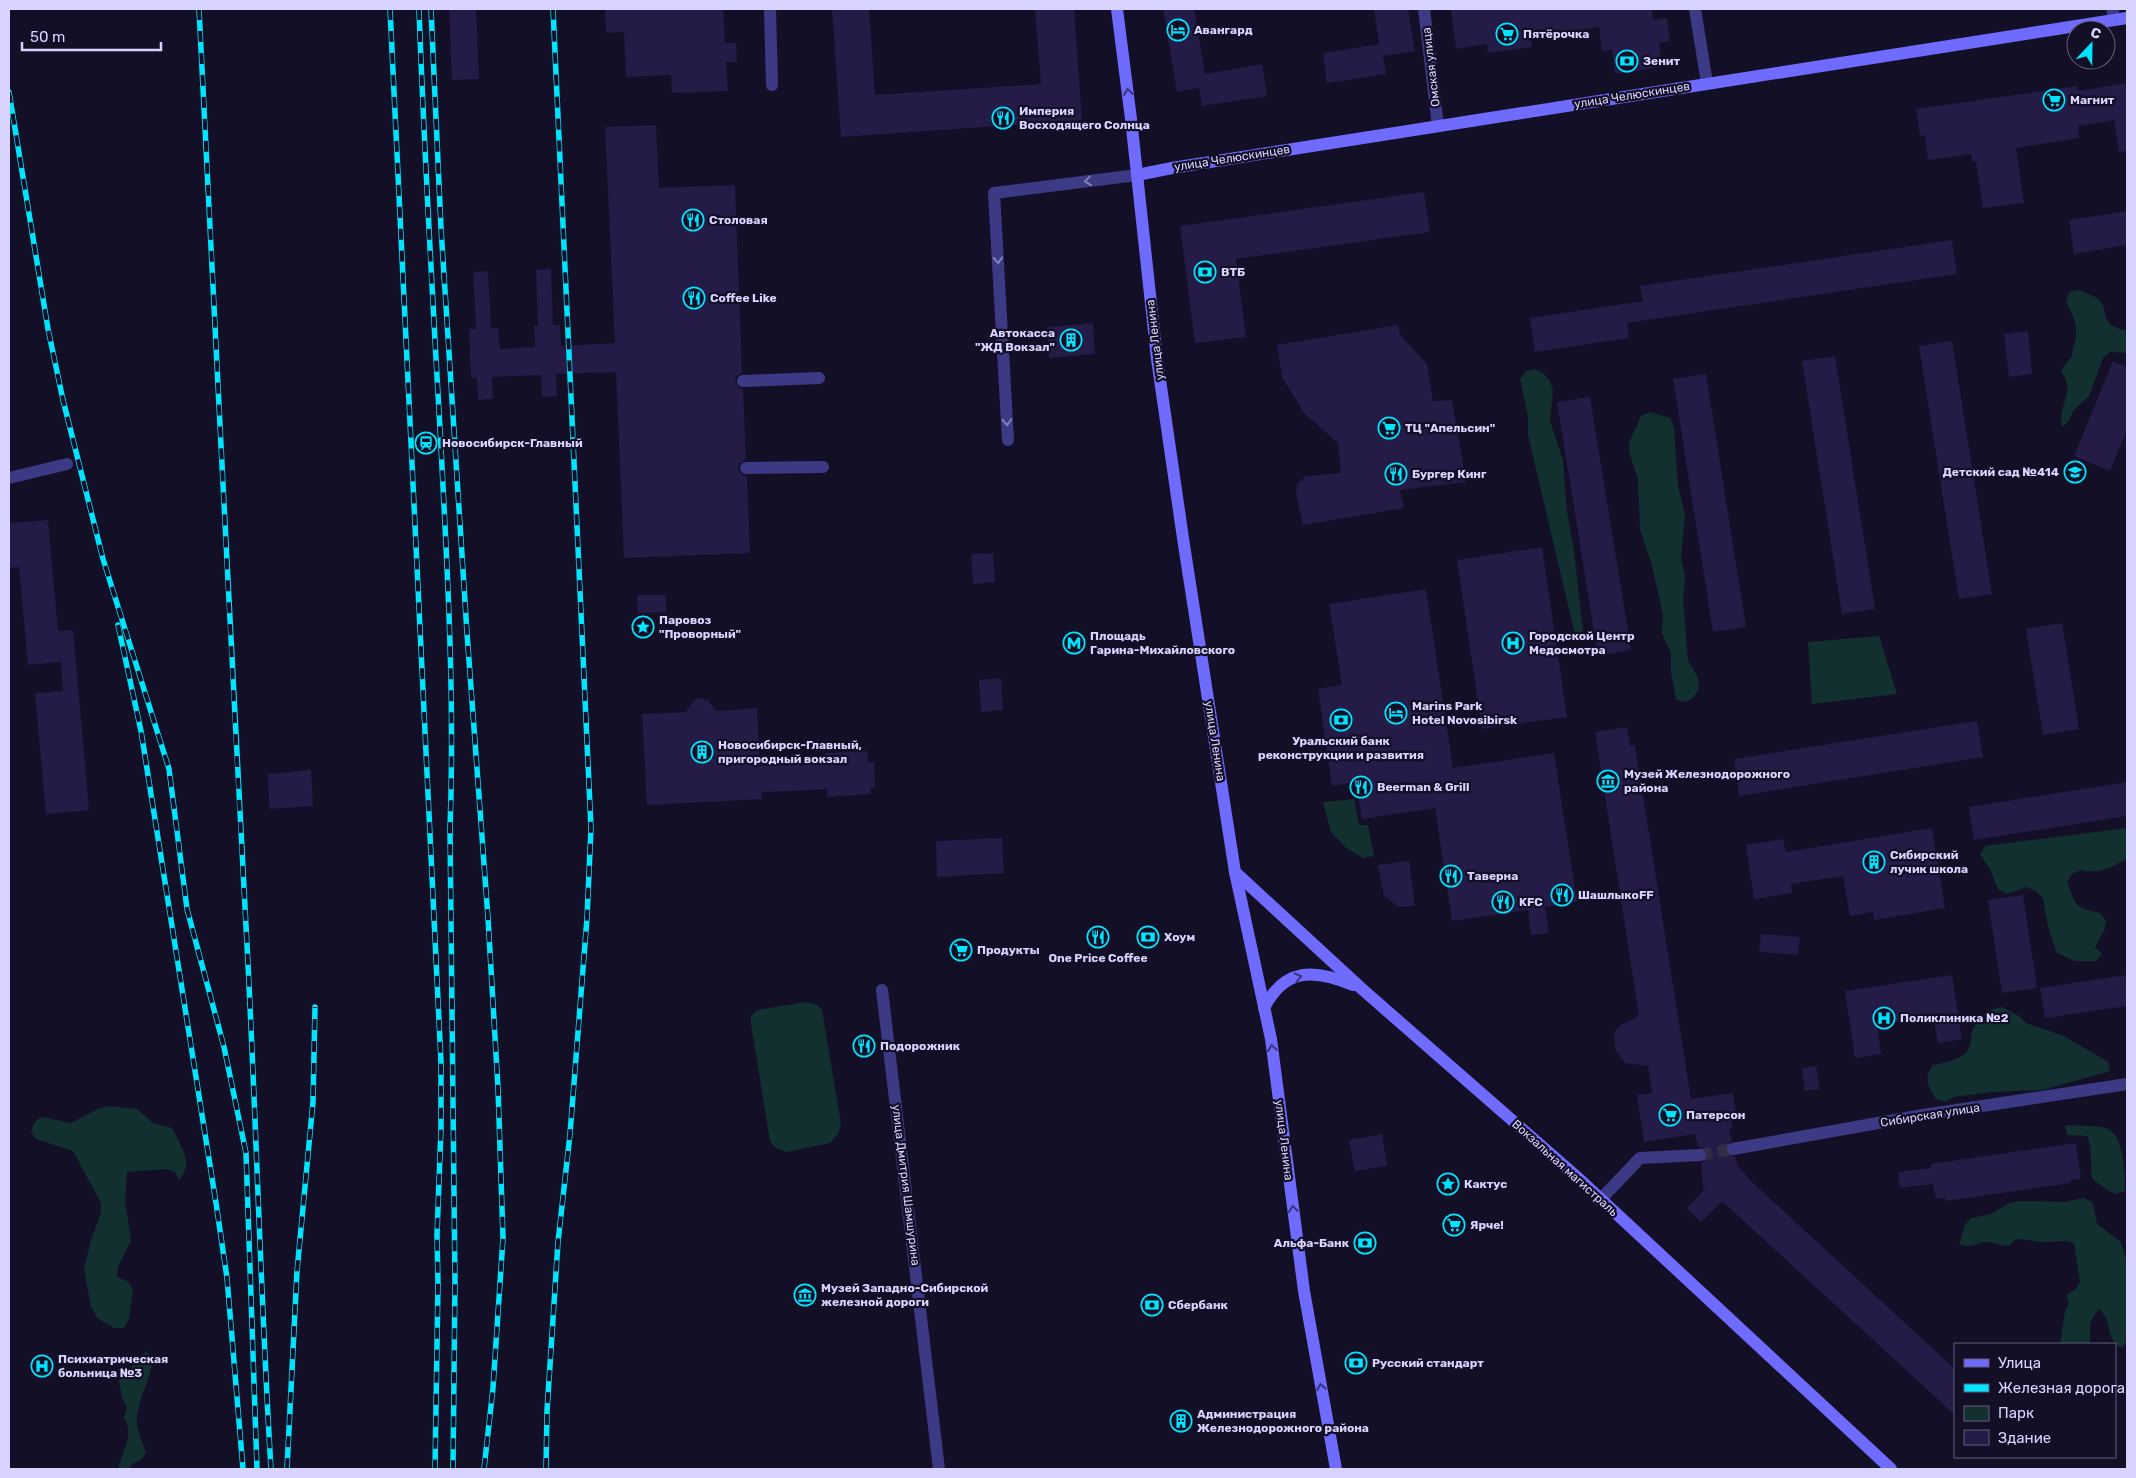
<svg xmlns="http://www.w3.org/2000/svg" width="2136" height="1478" font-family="Rubik,sans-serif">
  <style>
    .green { fill: #12302f }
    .building { fill: #241b47 }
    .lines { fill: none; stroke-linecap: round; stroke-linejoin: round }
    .street-tunnel { stroke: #312d47; stroke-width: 12; stroke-dasharray: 12 6; stroke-linecap: butt }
    .street { stroke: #3d3a85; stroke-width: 12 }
    .secondary { stroke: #6f6bff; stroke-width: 12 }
    .rail-casing { stroke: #00e5ff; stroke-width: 5.5 }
    .rail { stroke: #130f26; stroke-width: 4; stroke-dasharray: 11; stroke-linecap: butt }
    .oneway { stroke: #38347d }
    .oneway2 { stroke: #837fbc }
    .labels { text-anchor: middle; stroke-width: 4.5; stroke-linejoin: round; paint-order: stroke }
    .poi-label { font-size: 12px; font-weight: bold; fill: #d9d4ff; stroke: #130f26; text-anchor: start }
    .street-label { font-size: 12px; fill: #d9d4ff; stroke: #130f26 }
  </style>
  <rect width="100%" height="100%" fill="#130f26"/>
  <g class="green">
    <path d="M2079 290C2084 293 2093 295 2097 298 2112 310 2095 324 2127 331V353L2110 352 2103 358 2089 396 2073 411 2069 421 2062 427C2057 404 2077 393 2061 371L2072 356C2072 348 2075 344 2076 336 2078 323 2071 313 2066 302L2069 292Z"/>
    <path d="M1535 369 1544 374 1550 381 1553 391 1550 421 1563 460 1567 512 1574 551 1583 631 1576 639 1528 435V417L1520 379 1526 371Z"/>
    <path d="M1650 412 1670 418 1674 427 1678 486 1685 515 1681 557 1685 577 1683 598 1687 649 1688 660 1698 678 1699 688 1694 697 1686 702 1676 700 1671 672V653L1662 633 1663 614 1652 566 1640 529 1638 479 1629 452V443L1641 416Z"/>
    <path d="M1879 636 1897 694 1812 704 1808 642Z"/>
    <path d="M1354 799 1359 825H1368L1374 856 1363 858 1346 848 1331 832 1323 802Z"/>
    <path d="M2127 828 2126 859C2113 867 2096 875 2081 870L2072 874 2067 882C2076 906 2075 908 2100 913L2106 921 2104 931 2095 947 2102 954 2096 961H2075L2057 953 2048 927 2043 898 2036 891 2026 887 2007 894 1998 889 1991 871 1980 854 1985 846Z"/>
    <path d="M805 1002 816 1004 822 1010 841 1124 838 1134 830 1143 786 1152 776 1148 770 1141 751 1024V1016L757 1010Z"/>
    <path d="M2002 1007 2019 1016 2026 1023 2064 1036 2108 1062 2110 1071 2043 1090 1993 1092 1953 1097 1945 1102 1936 1099C1928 1086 1923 1078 1933 1065 1942 1064 1964 1058 1968 1050 1972 1044 1970 1036 1972 1031 1977 1018 1989 1009 2002 1007Z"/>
    <path d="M108 1106 137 1109 153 1123 172 1128C176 1134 178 1140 181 1146 188 1160 189 1168 179 1180L175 1172 166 1169 127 1172 125 1201 131 1240 118 1267 117 1277 127 1281 133 1289 129 1319 124 1328H114L97 1318 91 1307 84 1269 91 1240 101 1213V1203L73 1151 36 1139 31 1132 34 1123 41 1117 71 1123 98 1109Z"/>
    <path d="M2065 1125C2078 1126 2092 1125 2105 1128 2125 1133 2125 1174 2125 1191L2116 1194 2107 1190 2092 1179C2090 1164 2093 1149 2087 1136L2067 1135Z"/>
    <path d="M2084 1198 2093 1203 2097 1224 2121 1242 2127 1262V1341L2122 1348C2103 1339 2115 1323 2099 1309 2087 1323 2091 1328 2090 1344H2060L2065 1312 2069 1303 2066 1295 2075 1290 2080 1282 2074 1243C2063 1239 2056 1242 2045 1242 2035 1242 2026 1239 2016 1239L2008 1246C2002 1246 1994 1242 1988 1242 1974 1242 1976 1249 1959 1244L1965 1225 1971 1218 1991 1214 2009 1203 2021 1201 2064 1202Z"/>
    <path d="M146 1351 153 1358C151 1379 136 1403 137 1422 137 1432 143 1443 146 1452L141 1460 132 1464 130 1469H118C122 1451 135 1435 124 1418L127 1408 122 1398 119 1380Z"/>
  </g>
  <g class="building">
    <path d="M449 9H476L479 79 452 80Z"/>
    <path d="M605 9H723L725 43H736L737 62H726L728 91 672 93 671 75 626 77 624 32 606 33Z"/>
    <path d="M832 9H869L875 95 1041 84 1035 9H1074L1082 120 841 137Z"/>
    <path d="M1163 9H1194L1205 74 1262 64 1267 96 1202 106 1199 88 1177 92Z"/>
    <path d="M1374 9H1408L1415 51 1383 56 1386 74 1327 83 1323 53 1379 44Z"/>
    <path d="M1451 9H1652L1653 20 1667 18 1670 41 1659 43 1662 67 1615 74 1612 49 1602 51 1599 27 1531 37 1532 47 1488 53 1487 44 1456 49Z"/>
    <path d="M2127 83V151L2119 152 2114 120 2078 126 2079 138 2016 148 2024 203 1983 208 1976 161 1972 162 1971 154 1928 160 1925 135 1920 136 1916 109 2077 86 2078 91Z"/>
    <path d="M656 125 659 188 735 185 742 373 736 377 735 382 739 388 743 389 746 460 739 464 738 469 742 475 747 476 750 553 624 558 616 372 556 374 557 396 542 397 541 375 492 377 493 399 478 400 477 378H471L469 329H476L473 272 488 271 491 328H498L500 349 535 347 534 326H538L536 270 551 269 553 325H560L561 346 615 343 605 127Z"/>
    <path d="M1424 192 1430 232 1236 259 1246 337 1195 343 1180 226Z"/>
    <path d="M2127 211V245L2074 254 2069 220Z"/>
    <path d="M1952 240 1957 274 1627 323 1629 338 1535 352 1530 318 1643 301 1640 286Z"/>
    <path d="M1093 323 1095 354 1049 358 1047 327Z"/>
    <path d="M1398 325 1400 335 1427 364 1433 401 1452 400 1466 482 1400 490 1404 508 1303 525 1296 494 1297 484 1306 476 1341 473 1338 443 1304 413 1282 377 1277 345Z"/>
    <path d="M2028 331 2032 374 2009 377 2004 334Z"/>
    <path d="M1952 341 1992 594 1959 599 1919 346Z"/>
    <path d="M1835 356 1875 609 1842 614 1802 361Z"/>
    <path d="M2113 361 2127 367V430L2110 471 2074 456Z"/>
    <path d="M1706 374 1746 627 1713 632 1673 379Z"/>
    <path d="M1590 397 1631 650 1598 656 1557 402Z"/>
    <path d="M48 520 58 631 73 630 89 810 46 814 35 693 63 691 61 662 28 665 19 567 9 568V523Z"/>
    <path d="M1542 547 1567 717 1482 729 1457 560Z"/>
    <path d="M993 553 995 582 973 584 971 554Z"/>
    <path d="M1426 589 1453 768 1554 753 1577 902 1545 907 1549 933 1531 935 1528 910 1452 921 1435 808 1362 819 1356 782 1332 786 1318 689 1342 685 1329 604Z"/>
    <path d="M637 595H666V612L638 613Z"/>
    <path d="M2062 623 2079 729 2043 735 2026 629Z"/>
    <path d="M1001 678 1003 710 981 712 979 680Z"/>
    <path d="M702 698 709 701 716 711 757 708 760 766 825 763V753L867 751 868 762H874L875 787 870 788 871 794 827 797V789L793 791 762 792V799L647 805 642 714 686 712 694 700Z"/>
    <path d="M1977 721 1983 757 1739 796 1734 759Z"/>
    <path d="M1627 727 1630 746 1635 745 1691 1099 1733 1093 1736 1112 1730 1113 1733 1128 1729 1129 1732 1141 1726 1146 1727 1154 1735 1157 1738 1166 1751 1181 1955 1369V1415L1722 1201 1701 1222 1687 1208 1705 1189 1703 1188 1701 1163 1707 1159 1708 1154 1704 1148 1698 1147 1695 1134 1644 1142 1637 1095 1652 1093 1648 1066 1625 1063 1616 1051 1614 1037 1616 1030 1621 1025 1639 1016 1595 732Z"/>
    <path d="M311 770 313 806 269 809 268 774Z"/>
    <path d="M2127 782V816L1974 840 1969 807Z"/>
    <path d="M1932 828 1945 908 1874 920 1873 912 1850 916 1843 876 1791 884 1792 893 1754 899 1746 845 1783 839 1786 852Z"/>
    <path d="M1002 838 1004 873 937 877 936 841Z"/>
    <path d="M1409 861 1415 906 1399 907 1384 896 1378 865Z"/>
    <path d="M2023 895 2037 988 2002 993 1988 900Z"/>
    <path d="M1761 934 1800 937 1798 955 1759 952Z"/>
    <path d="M1952 975 1962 1039 1938 1043 1933 1016 1877 1025 1881 1054 1855 1058 1845 991Z"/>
    <path d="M2127 975V1006L2045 1018 2040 988Z"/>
    <path d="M1816 1066 1820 1089 1805 1091 1802 1068Z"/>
    <path d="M1382 1134 1387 1166 1355 1171 1349 1140Z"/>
    <path d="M2076 1143 2081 1179 2071 1180V1183L1946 1201 1945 1198 1936 1199 1933 1184 1900 1188 1898 1172 1931 1168 1930 1164Z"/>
  </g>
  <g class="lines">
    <path class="street-tunnel" d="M1700 1155 1733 1149"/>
    <g class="street">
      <path d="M770 9 772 85"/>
      <path d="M1424 9 1438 126"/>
      <path d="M1695 9 1707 83"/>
      <path d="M2112 9 2115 20"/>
      <path d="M743 381 819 378"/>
      <path d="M1008 440 994 193 1137 175"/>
      <path d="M746 468 823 467"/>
      <path d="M9 478 67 464"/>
      <path d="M882 990 939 1469"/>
      <path d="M1733 1149 1917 1116 2127 1084"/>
      <path d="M1600 1200 1640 1158 1700 1155"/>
    </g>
    <g class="secondary">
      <path d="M1117 9 1131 119 1157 359 1184 545 1235 872 1271 1039 1304 1291 1336 1469"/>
      <path d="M1137 175 1172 168C1490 118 1809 68 2127 18"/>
      <path d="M1235 872 1362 989 1577 1177 1891 1469"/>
      <path d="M1264 1008C1285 967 1315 969 1353 985"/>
    </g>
    <g class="rail-casing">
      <g id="rail">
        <path d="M199 9C215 315 229 620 246 926 256 1107 260 1288 271 1469"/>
        <path d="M390 9 441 1062V1129L437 1235 438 1284 435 1469"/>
        <path d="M419 9C424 149 432 289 440 429 447 562 455 695 450 829L455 1284 453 1469"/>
        <path d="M431 9 441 228 467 633 488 918 498 1088 503 1238 493 1388 484 1469"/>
        <path d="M9 92 48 329 63 400 103 559 169 769 187 909 224 1047 246 1153 257 1469"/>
        <path d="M118 625 141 731 216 1203 227 1278 243 1469"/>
        <path d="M287 1469 297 1271 313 1102 315 1007"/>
        <path d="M546 1469 547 1411 558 1242 570 1134 587 918 591 828 553 9"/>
      </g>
    </g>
    <use href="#rail" class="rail"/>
  </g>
  <defs><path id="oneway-chevron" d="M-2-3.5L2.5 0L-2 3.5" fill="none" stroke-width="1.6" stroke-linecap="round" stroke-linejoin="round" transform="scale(1.25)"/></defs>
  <g class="oneway">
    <use href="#oneway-chevron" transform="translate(1128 92) rotate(-97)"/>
    <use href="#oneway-chevron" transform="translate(1298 977) rotate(-14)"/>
    <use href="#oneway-chevron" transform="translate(1272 1048) rotate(-98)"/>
    <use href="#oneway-chevron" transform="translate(1293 1209) rotate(-97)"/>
    <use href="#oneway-chevron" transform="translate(1321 1387) rotate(-100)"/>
  </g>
  <g class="oneway2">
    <use href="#oneway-chevron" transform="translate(1088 181) rotate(173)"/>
    <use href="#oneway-chevron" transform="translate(998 260) rotate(87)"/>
    <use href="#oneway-chevron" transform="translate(1007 422) rotate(87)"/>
  </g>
  <defs>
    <g id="hotel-ring" transform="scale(1.125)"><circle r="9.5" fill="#130f26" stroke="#00e5ff" stroke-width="1.5"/><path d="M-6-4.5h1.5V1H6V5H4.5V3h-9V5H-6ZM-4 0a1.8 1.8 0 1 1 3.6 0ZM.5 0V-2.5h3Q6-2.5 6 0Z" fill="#00e5ff"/></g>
    <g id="supermarket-ring" transform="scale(1.125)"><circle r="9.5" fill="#130f26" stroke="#00e5ff" stroke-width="1.5"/><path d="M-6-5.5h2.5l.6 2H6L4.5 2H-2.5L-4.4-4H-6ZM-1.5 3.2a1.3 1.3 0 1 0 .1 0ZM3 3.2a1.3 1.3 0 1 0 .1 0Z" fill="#00e5ff"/></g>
    <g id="bank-ring" transform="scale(1.125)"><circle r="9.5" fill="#130f26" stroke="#00e5ff" stroke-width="1.5"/><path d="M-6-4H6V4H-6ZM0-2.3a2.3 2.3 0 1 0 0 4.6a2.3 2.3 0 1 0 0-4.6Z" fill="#00e5ff"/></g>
    <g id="restaurant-ring" transform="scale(1.125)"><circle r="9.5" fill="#130f26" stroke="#00e5ff" stroke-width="1.5"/><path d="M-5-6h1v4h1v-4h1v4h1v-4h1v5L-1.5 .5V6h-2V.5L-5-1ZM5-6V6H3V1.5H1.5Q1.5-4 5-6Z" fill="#00e5ff"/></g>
    <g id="building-ring" transform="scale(1.125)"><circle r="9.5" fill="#130f26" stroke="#00e5ff" stroke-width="1.5"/><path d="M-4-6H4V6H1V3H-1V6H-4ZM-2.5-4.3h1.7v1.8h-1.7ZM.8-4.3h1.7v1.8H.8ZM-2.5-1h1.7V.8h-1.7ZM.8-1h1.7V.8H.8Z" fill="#00e5ff"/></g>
    <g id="station-ring" transform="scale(1.125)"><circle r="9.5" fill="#130f26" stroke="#00e5ff" stroke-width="1.5"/><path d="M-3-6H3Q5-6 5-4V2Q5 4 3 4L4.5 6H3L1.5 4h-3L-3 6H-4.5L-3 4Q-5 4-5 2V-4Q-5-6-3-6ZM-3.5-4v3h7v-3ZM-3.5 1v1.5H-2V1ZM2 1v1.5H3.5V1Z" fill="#00e5ff"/></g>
    <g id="school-ring" transform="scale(1.125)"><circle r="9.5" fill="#130f26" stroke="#00e5ff" stroke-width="1.5"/><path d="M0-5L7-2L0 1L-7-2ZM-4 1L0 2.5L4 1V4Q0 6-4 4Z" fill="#00e5ff"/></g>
    <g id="sight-ring" transform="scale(1.125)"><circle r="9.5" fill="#130f26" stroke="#00e5ff" stroke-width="1.5"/><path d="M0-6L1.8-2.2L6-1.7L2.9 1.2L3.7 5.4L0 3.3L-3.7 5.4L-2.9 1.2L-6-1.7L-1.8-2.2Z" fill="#00e5ff"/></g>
    <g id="metro-ring" transform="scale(1.125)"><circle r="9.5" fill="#130f26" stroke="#00e5ff" stroke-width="1.5"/><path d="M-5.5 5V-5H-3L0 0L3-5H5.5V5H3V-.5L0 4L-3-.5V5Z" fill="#00e5ff"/></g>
    <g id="hospital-ring" transform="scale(1.125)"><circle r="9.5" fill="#130f26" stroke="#00e5ff" stroke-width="1.5"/><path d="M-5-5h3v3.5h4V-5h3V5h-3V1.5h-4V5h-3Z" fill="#00e5ff"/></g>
    <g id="museum-ring" transform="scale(1.125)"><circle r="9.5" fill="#130f26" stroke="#00e5ff" stroke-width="1.5"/><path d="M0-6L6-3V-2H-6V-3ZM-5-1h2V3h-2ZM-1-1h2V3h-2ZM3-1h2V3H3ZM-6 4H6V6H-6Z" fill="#00e5ff"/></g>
  </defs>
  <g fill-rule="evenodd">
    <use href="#hotel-ring" x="1178" y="30"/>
    <use href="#supermarket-ring" x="1507" y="34"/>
    <use href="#bank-ring" x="1627" y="61"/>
    <use href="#supermarket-ring" x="2054" y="100"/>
    <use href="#restaurant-ring" x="1003" y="118"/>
    <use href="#restaurant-ring" x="693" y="220"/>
    <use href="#bank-ring" x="1205" y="272"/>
    <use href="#restaurant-ring" x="694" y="298"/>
    <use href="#building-ring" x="1071" y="340"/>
    <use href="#supermarket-ring" x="1389" y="428"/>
    <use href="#station-ring" x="426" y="443"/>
    <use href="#school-ring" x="2075" y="472"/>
    <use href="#restaurant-ring" x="1396" y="474"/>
    <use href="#sight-ring" x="643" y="627"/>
    <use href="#metro-ring" x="1074" y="643"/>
    <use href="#hospital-ring" x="1513" y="643"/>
    <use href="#hotel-ring" x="1396" y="713"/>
    <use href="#bank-ring" x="1341" y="720"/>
    <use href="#building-ring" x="702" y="752"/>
    <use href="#museum-ring" x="1608" y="781"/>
    <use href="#restaurant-ring" x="1361" y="787"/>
    <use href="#building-ring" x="1874" y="862"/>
    <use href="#restaurant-ring" x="1451" y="876"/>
    <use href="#restaurant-ring" x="1562" y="895"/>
    <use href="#restaurant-ring" x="1503" y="902"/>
    <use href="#restaurant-ring" x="1098" y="937"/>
    <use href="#bank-ring" x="1148" y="937"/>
    <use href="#supermarket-ring" x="961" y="950"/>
    <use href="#hospital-ring" x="1884" y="1018"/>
    <use href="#restaurant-ring" x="864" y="1046"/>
    <use href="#supermarket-ring" x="1670" y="1115"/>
    <use href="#sight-ring" x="1448" y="1184"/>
    <use href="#supermarket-ring" x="1454" y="1225"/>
    <use href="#bank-ring" x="1365" y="1243"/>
    <use href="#museum-ring" x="805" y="1295"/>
    <use href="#bank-ring" x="1152" y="1305"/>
    <use href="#bank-ring" x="1356" y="1363"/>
    <use href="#hospital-ring" x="42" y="1366"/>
    <use href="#building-ring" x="1181" y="1421"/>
  </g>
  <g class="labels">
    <g class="poi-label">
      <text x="1194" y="34">Авангард</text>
      <text x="1523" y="38">Пятёрочка</text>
      <text x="1643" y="65">Зенит</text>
      <text x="2070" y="104">Магнит</text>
      <text x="1019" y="115">Империя<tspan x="1019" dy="14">Восходящего Солнца</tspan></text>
      <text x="709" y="224">Столовая</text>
      <text x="1221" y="276">ВТБ</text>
      <text x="710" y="302">Coffee Like</text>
      <text x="1055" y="337" text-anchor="end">Автокасса<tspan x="1055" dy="14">"ЖД Вокзал"</tspan></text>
      <text x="1405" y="432">ТЦ "Апельсин"</text>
      <text x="442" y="447">Новосибирск-Главный</text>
      <text x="2059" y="476" text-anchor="end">Детский сад №414</text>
      <text x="1412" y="478">Бургер Кинг</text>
      <text x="659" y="624">Паровоз<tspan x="659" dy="14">"Проворный"</tspan></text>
      <text x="1090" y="640">Площадь<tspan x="1090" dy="14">Гарина-Михайловского</tspan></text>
      <text x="1529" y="640">Городской Центр<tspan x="1529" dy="14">Медосмотра</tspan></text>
      <text x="1412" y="710">Marins Park<tspan x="1412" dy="14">Hotel Novosibirsk</tspan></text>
      <text x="1341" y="745" text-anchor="middle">Уральский банк<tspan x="1341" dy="14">реконструкции и развития</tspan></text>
      <text x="718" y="749">Новосибирск-Главный,<tspan x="718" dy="14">пригородный вокзал</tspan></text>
      <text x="1624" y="778">Музей Железнодорожного<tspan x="1624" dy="14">района</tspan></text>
      <text x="1377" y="791">Beerman &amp; Grill</text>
      <text x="1890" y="859">Сибирский<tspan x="1890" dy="14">лучик школа</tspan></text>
      <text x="1467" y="880">Таверна</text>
      <text x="1578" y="899">ШашлыкoFF</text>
      <text x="1519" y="906">KFC</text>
      <text x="1164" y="941">Хоум</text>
      <text x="977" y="954">Продукты</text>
      <text x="1098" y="962" text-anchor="middle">One Price Coffee</text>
      <text x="1900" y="1022">Поликлиника №2</text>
      <text x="880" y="1050">Подорожник</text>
      <text x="1686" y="1119">Патерсон</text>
      <text x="1464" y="1188">Кактус</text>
      <text x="1470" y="1229">Ярче!</text>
      <text x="1349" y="1247" text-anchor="end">Альфа-Банк</text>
      <text x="821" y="1292">Музей Западно-Сибирской<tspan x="821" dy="14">железной дороги</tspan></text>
      <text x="1168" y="1309">Сбербанк</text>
      <text x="58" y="1363">Психиатрическая<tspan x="58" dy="14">больница №3</tspan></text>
      <text x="1372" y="1367">Русский стандарт</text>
      <text x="1197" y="1418">Администрация<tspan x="1197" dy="14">Железнодорожного района</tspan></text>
    </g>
    <g class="street-label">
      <text transform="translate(1431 67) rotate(-97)" y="4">Омская улица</text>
      <text transform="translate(1632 95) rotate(-9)" y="4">улица Челюскинцев</text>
      <text transform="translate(1232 158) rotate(-9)" y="4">улица Челюскинцев</text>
      <text transform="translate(1155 340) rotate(-97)" y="4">улица Ленина</text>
      <text transform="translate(1215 741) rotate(81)" y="4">улица Ленина</text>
      <text transform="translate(1930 1115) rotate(-9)" y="4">Сибирская улица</text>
      <text transform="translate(1284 1140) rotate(83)" y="4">улица Ленина</text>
      <text transform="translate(1565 1168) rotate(42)" y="4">Вокзальная магистраль</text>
      <text transform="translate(906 1185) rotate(83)" y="4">улица Дмитрия Шамшурина</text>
    </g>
  </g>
  <rect width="2136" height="1478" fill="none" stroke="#d9d4ff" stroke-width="20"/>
  <rect x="1954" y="1343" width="162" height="115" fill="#130f26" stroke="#625e7d"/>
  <rect x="1964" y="1359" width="25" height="8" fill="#6f6bff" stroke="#625e7d"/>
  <text x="1998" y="1368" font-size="15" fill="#d9d4ff">Улица</text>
  <rect x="1964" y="1384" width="25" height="8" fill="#00e5ff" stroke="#625e7d"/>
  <text x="1998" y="1393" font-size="15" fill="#d9d4ff">Железная дорога</text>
  <rect x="1964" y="1406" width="25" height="15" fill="#12302f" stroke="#625e7d"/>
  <text x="1998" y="1418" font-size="15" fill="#d9d4ff">Парк</text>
  <rect x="1964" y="1430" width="25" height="15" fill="#241b47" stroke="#625e7d"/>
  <text x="1998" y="1443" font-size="15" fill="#d9d4ff">Здание</text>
  <g transform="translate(2091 45) rotate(22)"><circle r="24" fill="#130f26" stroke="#625e7d"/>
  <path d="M0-4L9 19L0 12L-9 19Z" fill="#00e5ff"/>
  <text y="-8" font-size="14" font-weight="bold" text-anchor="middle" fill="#d9d4ff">С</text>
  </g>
  <path d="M22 42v8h139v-8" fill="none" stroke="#d9d4ff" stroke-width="2.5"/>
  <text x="30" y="42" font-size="15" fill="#d9d4ff" stroke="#130f26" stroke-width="4" paint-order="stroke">50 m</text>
</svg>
